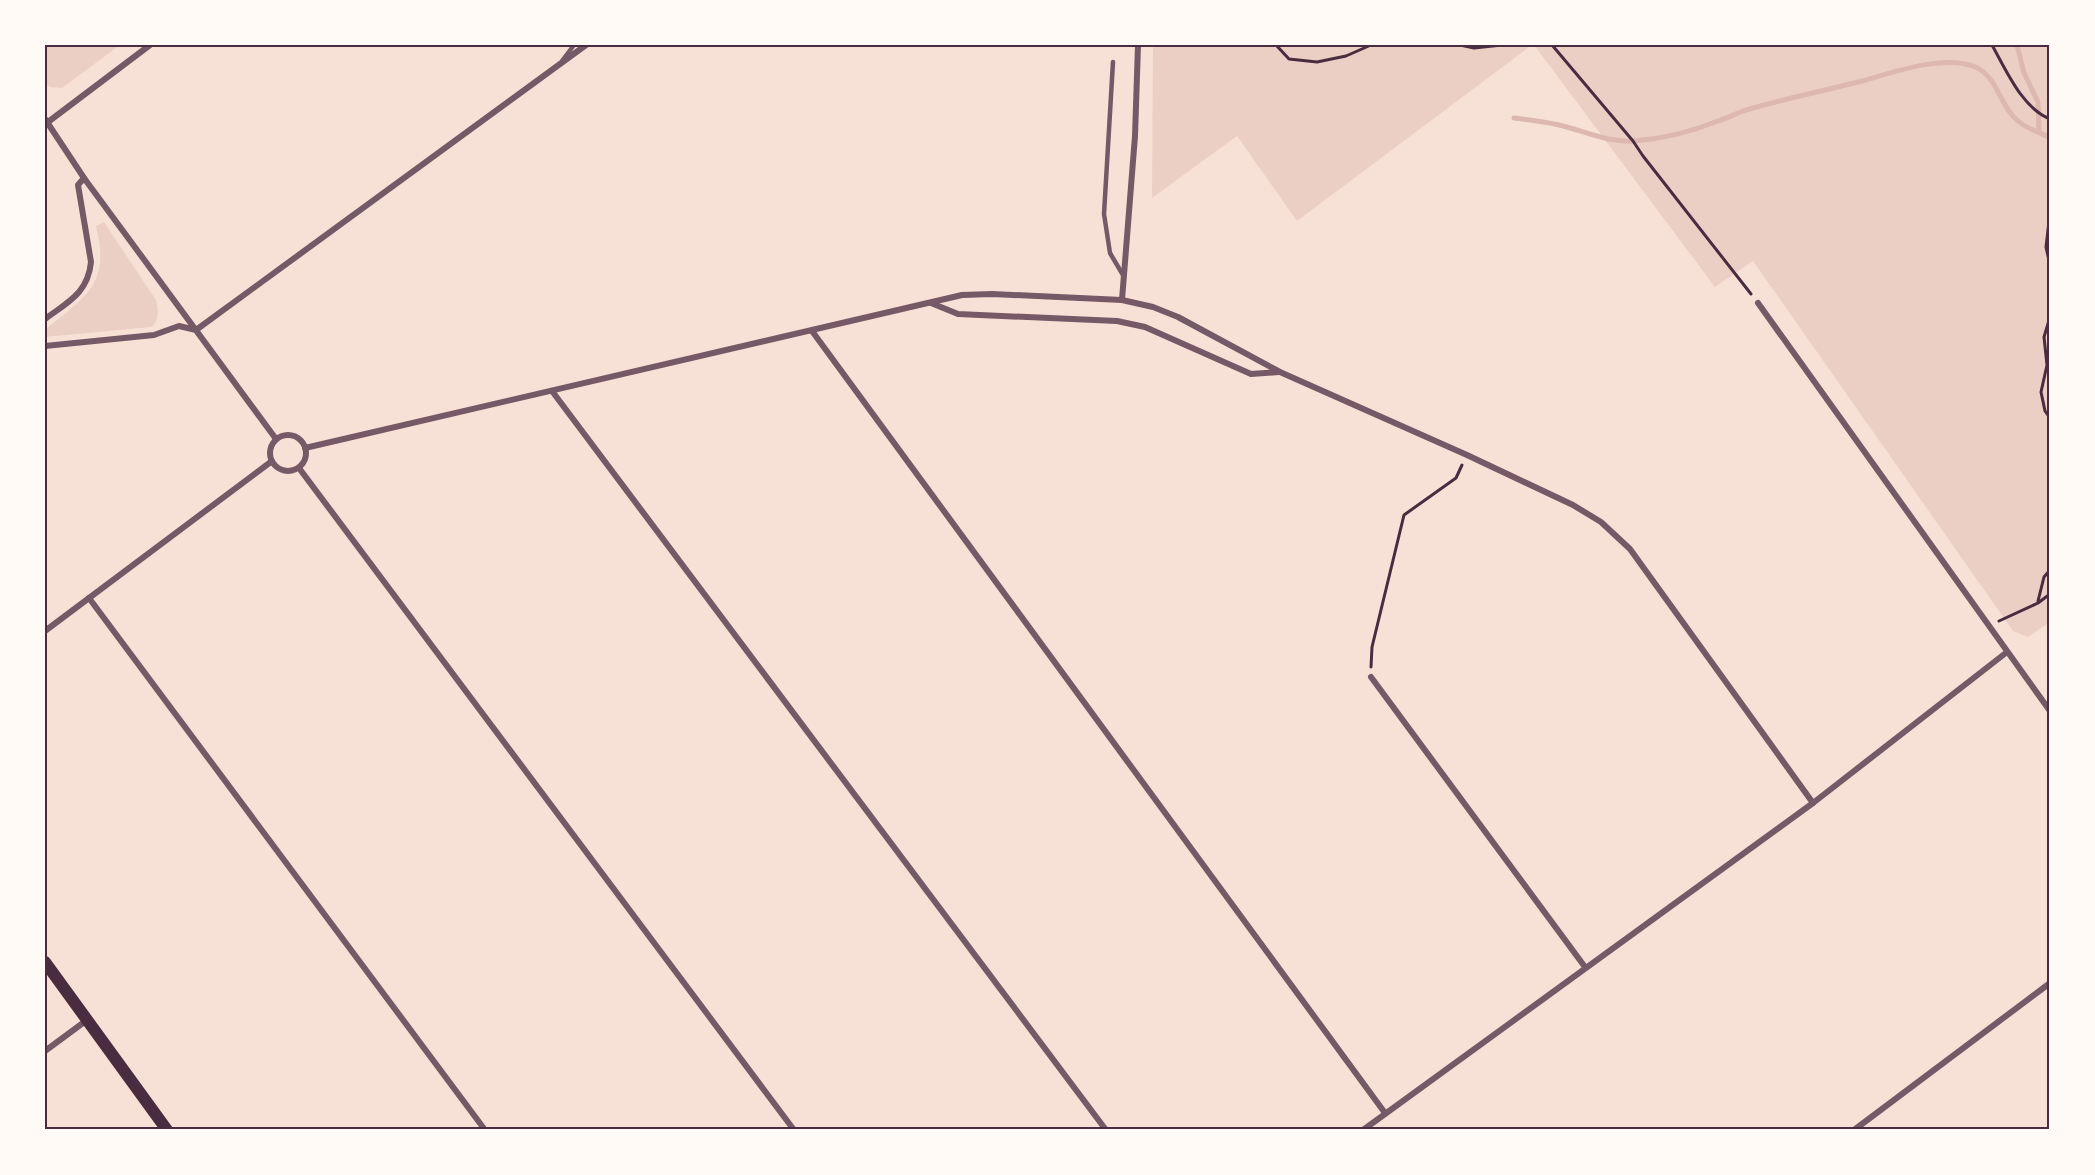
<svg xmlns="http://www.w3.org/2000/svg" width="2095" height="1175" font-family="'DM Sans',sans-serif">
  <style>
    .green { fill: #ebcfc5 }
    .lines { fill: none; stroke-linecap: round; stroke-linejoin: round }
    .stream { stroke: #dcb8b0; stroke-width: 5 }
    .path { stroke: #4a2c40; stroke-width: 3 }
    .service { stroke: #755966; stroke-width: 4.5 }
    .minor { stroke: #755966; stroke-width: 6 }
    .secondary { stroke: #4a2c40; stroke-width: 12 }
    .neatline { fill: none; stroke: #4a2c40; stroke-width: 2 }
  </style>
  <rect width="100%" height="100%" fill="#f7e1d7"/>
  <g class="green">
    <path d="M45 45H120L62 88 50 87 45 83Z"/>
    <path d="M1153 45H1532L1297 221 1237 136 1152 198Z"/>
    <path d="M1534 45H2050V622L2028 637 2013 631 1753 261 1715 287Z"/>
    <path d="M104 222 156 300C158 309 160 320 151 327L45 337V330C85 296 111 286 96 226Z"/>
  </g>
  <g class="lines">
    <g class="stream">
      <path d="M2017 45 2024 73 2038 102 2039 131"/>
      <path d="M1514 118C1529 120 1545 122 1559 125 1584 131 1609 143 1634 141 1662 139 1693 131 1718 121 1727 118 1735 114 1743 111 1783 99 1823 91 1862 81 1894 72 1942 55 1973 66 1998 75 1999 106 2018 121 2027 129 2040 132 2050 138"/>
    </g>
    <g class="path">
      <path d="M1276 45 1289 59 1317 62 1346 56 1371 45"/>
      <path d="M1460 45 1474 48 1502 45"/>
      <path d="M1552 45 1633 141 1643 156 1751 294"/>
      <path d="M1992 45C2006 70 2022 108 2050 119"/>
      <path d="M2050 213 2046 247 2050 265"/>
      <path d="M2050 317 2044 337 2047 365 2041 392 2045 411 2050 418"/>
      <path d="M2038 601 2044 577 2050 570"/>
      <path d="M1999 621 2038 603 2050 594"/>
      <path d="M1371 667 1372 647 1404 515 1456 478 1462 465"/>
    </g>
    <g class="service">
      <path d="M562 61 574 45"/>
      <path d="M1113 62 1104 214 1110 253 1123 275"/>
    </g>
    <g class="minor">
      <path d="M45 119 84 178 276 439"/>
      <path d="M48 122 150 45"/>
      <path d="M1122 300 1135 136 1138 45"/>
      <path d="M931 303 958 314 1117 321 1145 327 1251 374 1279 372"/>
      <path d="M1758 303 2050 711"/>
      <path d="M45 319C68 302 88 293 91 262L78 185 84 178"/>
      <path d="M812 331 1385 1113"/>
      <path d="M45 346 154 335 179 326 196 330 586 45"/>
      <path d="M552 391 1106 1130"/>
      <circle cx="288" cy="453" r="18"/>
      <path d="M305 448 962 295 992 294 1122 300 1153 307 1178 317 1280 372 1467 455 1573 505 1601 522 1630 549 1813 803"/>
      <path d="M299 468 794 1130"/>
      <path d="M89 598 485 1130"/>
      <path d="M45 631 272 461"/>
      <path d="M1371 677 1585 967"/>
      <path d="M45 1051 87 1020"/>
      <path d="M1363 1130 1813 803 2007 652"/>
      <path d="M1854 1130 2050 983"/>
    </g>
    <path class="secondary" d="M45 962 167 1130"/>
  </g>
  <rect width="2095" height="1175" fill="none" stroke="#fffaf5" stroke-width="93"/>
  <rect x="46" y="46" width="2002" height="1082" class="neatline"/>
</svg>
